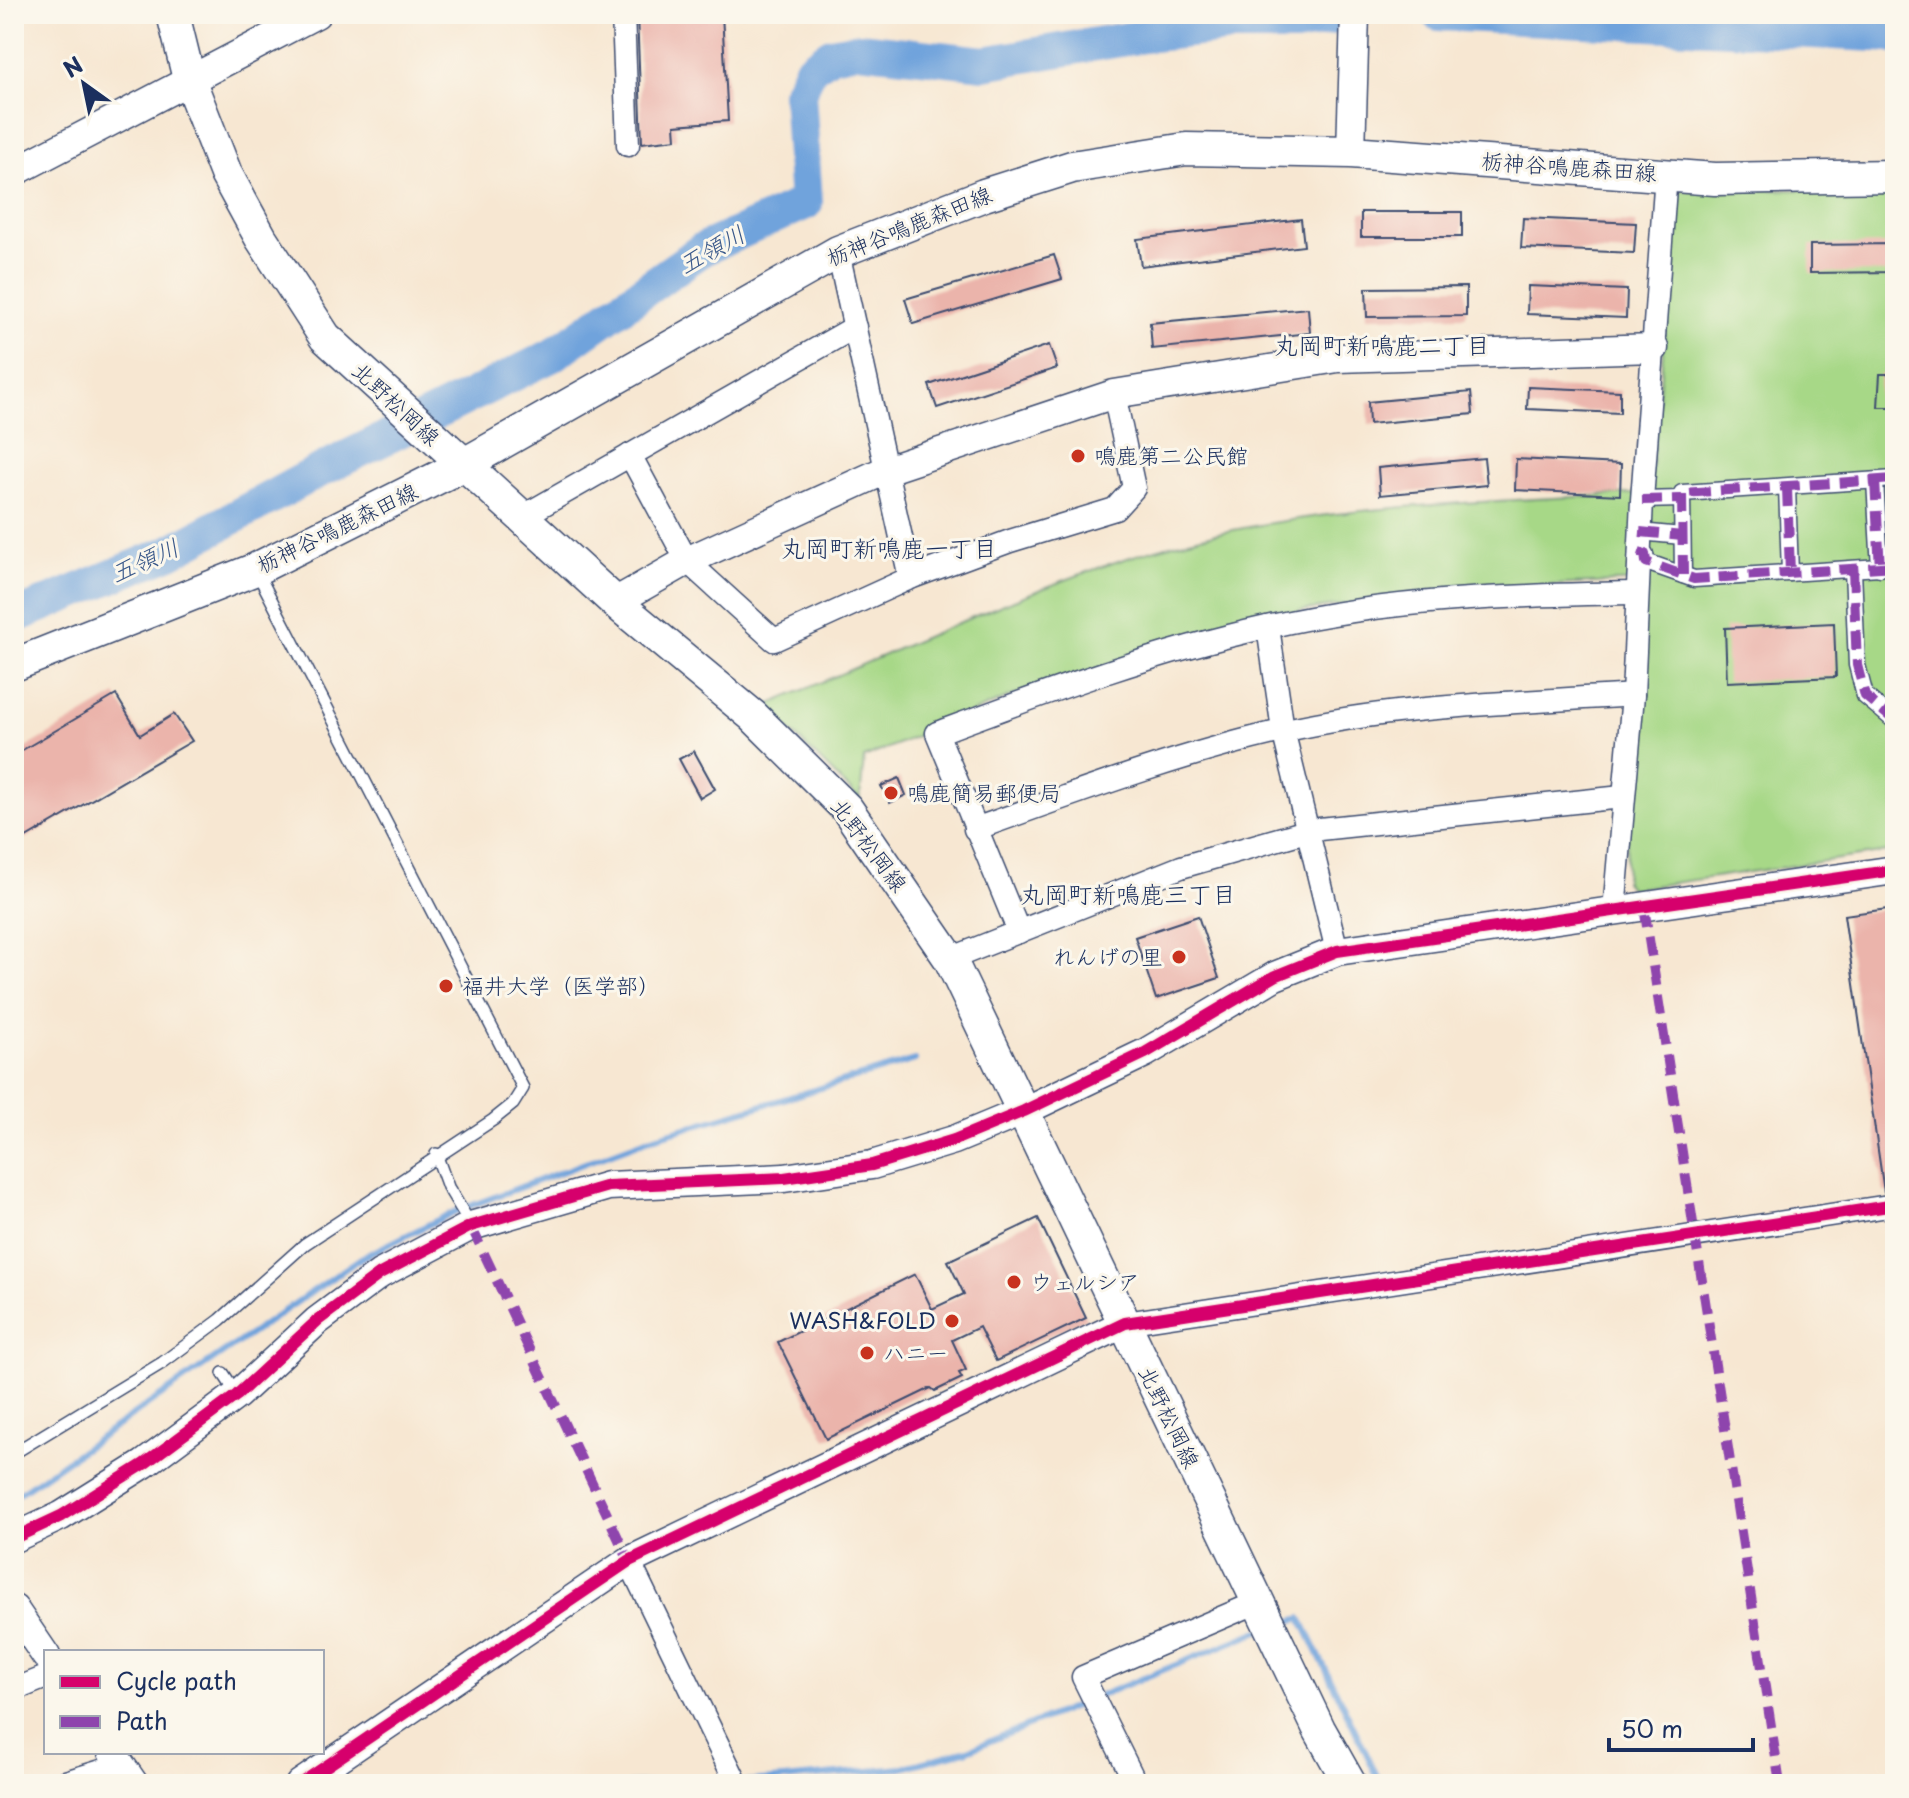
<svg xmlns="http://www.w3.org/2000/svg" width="1909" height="1798" font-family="'Playpen Sans','Klee One',sans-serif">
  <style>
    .green { fill: #a7d887; stroke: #618472; stroke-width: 2 }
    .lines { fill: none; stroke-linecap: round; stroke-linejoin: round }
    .stream { stroke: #70a3dc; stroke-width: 6 }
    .river { stroke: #70a3dc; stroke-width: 34 }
    .building { fill: #ebb4ab }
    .service-casing { stroke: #3c4b6f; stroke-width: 14 }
    .pedestrian-casing { stroke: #3c4b6f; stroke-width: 19 }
    .minor-casing { stroke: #3c4b6f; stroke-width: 25 }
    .tertiary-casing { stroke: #3c4b6f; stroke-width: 31 }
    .secondary-casing { stroke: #3c4b6f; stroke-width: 35 }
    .service { stroke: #fff; stroke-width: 11 }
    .pedestrian { stroke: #fff; stroke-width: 16 }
    .minor { stroke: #fff; stroke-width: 22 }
    .tertiary { stroke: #fff; stroke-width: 28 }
    .secondary { stroke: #fff; stroke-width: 32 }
    .quiet { stroke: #8e44ad; stroke-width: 10; stroke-dasharray: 20 10; stroke-linecap: butt }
    .cycleway-casing { stroke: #fbf7ec; stroke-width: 17 }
    .cycleway { stroke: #d6006c; stroke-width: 12 }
    .poi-dot { fill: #c8321e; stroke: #fbf7ec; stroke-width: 3 }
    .labels { text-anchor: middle; stroke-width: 6; stroke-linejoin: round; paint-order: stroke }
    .street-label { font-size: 22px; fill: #1b2f5e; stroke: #fbf7ec }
    .poi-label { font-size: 22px; fill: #1b2f5e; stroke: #fbf7ec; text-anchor: start }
    .water-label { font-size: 24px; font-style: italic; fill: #39588a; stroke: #fbf7ec }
    .neighbourhood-label { font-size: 24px; fill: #1b2f5e; stroke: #fbf7ec }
  </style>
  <rect width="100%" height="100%" fill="#fbf7ec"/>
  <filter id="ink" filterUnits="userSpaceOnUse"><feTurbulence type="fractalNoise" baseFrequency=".0125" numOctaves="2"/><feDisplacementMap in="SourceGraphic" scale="16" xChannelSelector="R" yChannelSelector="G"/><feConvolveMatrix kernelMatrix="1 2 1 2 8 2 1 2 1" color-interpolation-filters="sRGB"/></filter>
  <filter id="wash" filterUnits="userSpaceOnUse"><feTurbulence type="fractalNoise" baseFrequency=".006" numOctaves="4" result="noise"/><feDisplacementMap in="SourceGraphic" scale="32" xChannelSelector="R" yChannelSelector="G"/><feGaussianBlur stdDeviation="1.8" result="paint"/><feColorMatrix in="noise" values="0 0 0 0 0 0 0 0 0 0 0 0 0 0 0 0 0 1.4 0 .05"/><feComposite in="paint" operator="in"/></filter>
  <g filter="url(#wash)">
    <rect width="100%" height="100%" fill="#f7e7d2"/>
    <path class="green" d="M1895 189V851L1631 889 1625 882 1641 581 1440 590 1300 611 1017 694 864 758 860 800 765 706C891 654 1016 593 1146 552 1302 503 1487 503 1649 493L1679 191Z"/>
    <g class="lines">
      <g class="stream">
        <path d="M14 1497 361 1258 454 1212 652 1138 915 1060"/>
        <path d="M1281 1624 1301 1618 1381 1784"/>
        <path d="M1099 1696 1259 1631"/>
        <path d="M741 1783 902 1768 968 1750 1089 1701"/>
        <path d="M629 1784 730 1782"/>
      </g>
      <g class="river">
        <path d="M1438 14 1895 36"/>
        <path d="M14 617 170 552 323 469 553 355 703 249 806 203 799 93 811 68 831 54 859 49 984 63 1144 36 1232 26H1297L1348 14"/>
      </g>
    </g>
    <g id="blocks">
      <g class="building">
        <path d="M637 14H722L728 121 675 125 676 139 642 143Z"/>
        <rect x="1361" y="212" width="101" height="25"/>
        <path d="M1523 218 1636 223 1634 253 1521 248Z"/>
        <path d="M1301 219 1304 246 1141 266 1137 239Z"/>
        <path d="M1895 244V272L1810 273V245Z"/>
        <path d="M1054 255 1062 279 913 324 905 299Z"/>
        <path d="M1528 286 1627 290 1626 318 1527 314Z"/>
        <path d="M1466 287V316L1367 317 1366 288Z"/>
        <path d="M1308 308 1310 333 1152 349 1150 323Z"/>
        <path d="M1049 345 1057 368 937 408 929 385Z"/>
        <path d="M1880 374H1895V407H1878Z"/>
        <path d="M1528 387 1620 391V413L1527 409Z"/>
        <path d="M1471 392 1473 414 1369 424 1368 402Z"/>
        <path d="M1484 458 1487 485 1380 495 1378 468Z"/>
        <path d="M1516 459 1621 464 1620 495 1515 490Z"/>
        <path d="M1834 623 1836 677 1727 682 1725 628Z"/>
        <path d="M116 695 140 735 174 714 192 741 14 845V755Z"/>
        <path d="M694 751 715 789 700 798 679 759Z"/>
        <path d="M899 778 906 795 890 803 881 786Z"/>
        <path d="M1895 908V1191L1884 1192 1844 915Z"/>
        <path d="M1198 916 1219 978 1156 999 1135 937Z"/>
        <path d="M1038 1218 1086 1318 996 1361 979 1327 952 1340 966 1370 959 1373 962 1378 935 1391 931 1388 826 1439 778 1342 915 1274 932 1309 964 1294 948 1261Z"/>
      </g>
    </g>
  </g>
  <g filter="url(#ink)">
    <use href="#blocks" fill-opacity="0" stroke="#3c4b6f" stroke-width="2"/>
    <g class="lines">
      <g class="service-casing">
        <g id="service">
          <path d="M436 1154 448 1187 471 1225"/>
          <path d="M223 1373 237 1394"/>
          <path d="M14 1453 162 1363 220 1320 305 1244 493 1120 513 1104 523 1088 256 570"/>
        </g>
      </g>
      <g class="pedestrian-casing">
        <g id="pedestrian">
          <path d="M1875 481 1880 568"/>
          <path d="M1787 487 1790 573"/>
          <path d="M1642 500 1682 499"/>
          <path d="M1640 532 1682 536"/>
          <path d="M1641 552 1645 554 1646 562 1694 579 1895 566"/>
          <path d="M1853 570 1857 665 1865 696 1895 721"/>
          <path d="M1683 575 1682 493 1895 479"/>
        </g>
      </g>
      <g class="minor-casing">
        <g id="minor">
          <path d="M623 14 628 145"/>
          <path d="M838 252 910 578"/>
          <path d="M630 455 687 561 774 640 910 578 1010 541 1115 509 1134 488 1114 394"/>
          <path d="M520 518 855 327"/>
          <path d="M1268 627 1283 730 1337 951"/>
          <path d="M975 829C1076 793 1177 755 1282 731 1396 705 1517 703 1633 695"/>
          <path d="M1614 911 1633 695 1642 500 1666 174"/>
          <path d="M1019 932 937 733C1045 693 1154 652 1267 627 1388 599 1513 595 1636 593"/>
          <path d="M950 959 1181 867 1310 830 1622 797"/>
          <path d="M1125 1323 1895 1205"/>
          <path d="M629 1561 737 1784"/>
          <path d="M14 1690 46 1677"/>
          <path d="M59 1784 121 1765"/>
          <path d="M1136 1784 1083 1677 1258 1602"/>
        </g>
      </g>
      <g class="tertiary-casing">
        <g id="tertiary">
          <path d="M1351 152 1355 14"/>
          <path d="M14 172 316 14"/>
          <path d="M615 602 687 561 886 470 1114 394 1338 358 1654 348"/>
          <path d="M14 1538 61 1516 144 1464 237 1395 317 1321 380 1274 471 1226 608 1186 784 1178 872 1165 954 1140 1024 1111 1145 1053 1275 976 1337 951 1895 870"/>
          <path d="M14 1609 46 1656"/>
          <path d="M112 1752 134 1784"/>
          <path d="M300 1784 629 1561 1125 1323"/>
        </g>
      </g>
      <g class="secondary-casing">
        <g id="secondary">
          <path d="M173 14 189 79 226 174 261 238 325 337 615 602 753 716 847 809 950 959 1319 1729 1350 1784"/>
          <path d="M14 665 256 569 461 466 838 252 984 195 1072 167 1186 149 1351 152 1715 179 1895 176"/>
        </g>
      </g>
      <use href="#service" class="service"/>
      <use href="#pedestrian" class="pedestrian"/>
      <use href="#minor" class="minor"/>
      <use href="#tertiary" class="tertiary"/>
      <use href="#secondary" class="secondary"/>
      <g class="quiet">
        <path d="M1875 481 1880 568"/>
        <path d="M1787 487 1790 573"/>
        <path d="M1642 500 1682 499"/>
        <path d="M1640 532 1682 536"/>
        <path d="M1639 552 1645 554 1646 562 1694 579 1895 566"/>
        <path d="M1853 570 1857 665 1865 696 1895 721"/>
        <path d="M1683 575 1682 493 1895 479"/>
        <path d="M1644 907 1780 1784"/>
        <path d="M471 1226 629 1561"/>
      </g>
      <g class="cycleway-casing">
        <g id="cycleway">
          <path d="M14 1538 61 1516 144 1464 237 1395 317 1321 380 1274 471 1226 608 1186 784 1178 872 1165 954 1140 1024 1111 1145 1053 1275 976 1337 951 1895 870"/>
          <path d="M300 1784 629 1561 1125 1323 1895 1205"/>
        </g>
      </g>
      <use href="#cycleway" class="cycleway"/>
    </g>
  </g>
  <g class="poi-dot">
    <circle cx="1078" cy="456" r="8"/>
    <circle cx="891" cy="793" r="8"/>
    <circle cx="1179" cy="957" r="8"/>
    <circle cx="446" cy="986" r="8"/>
    <circle cx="1014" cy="1282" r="8"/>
    <circle cx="952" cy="1321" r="8"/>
    <circle cx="867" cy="1353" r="8"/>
  </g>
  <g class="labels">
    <g class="street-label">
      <text transform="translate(1569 167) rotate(4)" y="8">栃神谷鳴鹿森田線</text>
      <text transform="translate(909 226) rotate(-22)" y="8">栃神谷鳴鹿森田線</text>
      <text transform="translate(396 404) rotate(43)" y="8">北野松岡線</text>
      <text transform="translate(337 528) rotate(-26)" y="8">栃神谷鳴鹿森田線</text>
      <text transform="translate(869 845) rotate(53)" y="8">北野松岡線</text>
      <text transform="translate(1169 1417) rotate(64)" y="8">北野松岡線</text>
    </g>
    <g class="poi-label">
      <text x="1094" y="464">鳴鹿第二公民館</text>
      <text x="907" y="801">鳴鹿簡易郵便局</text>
      <text x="1163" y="965" text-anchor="end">れんげの里</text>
      <text x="462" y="994">福井大学（医学部）</text>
      <text x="1030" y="1290">ウェルシア</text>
      <text x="936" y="1329" text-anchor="end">WASH&amp;FOLD</text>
      <text x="883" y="1361">ハニー</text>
    </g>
    <g class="water-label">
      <text transform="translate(712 250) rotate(-29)" y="8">五領川</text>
      <text transform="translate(145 561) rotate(-24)" y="8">五領川</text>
    </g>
    <g class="neighbourhood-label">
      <text x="1382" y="354">丸岡町新鳴鹿二丁目</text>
      <text x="889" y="557">丸岡町新鳴鹿一丁目</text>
      <text x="1128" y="903">丸岡町新鳴鹿三丁目</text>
    </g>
  </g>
  <rect width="1909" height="1798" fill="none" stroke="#fbf7ec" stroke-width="48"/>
  <rect x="44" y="1650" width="280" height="104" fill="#fbf7ec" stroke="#a1a7b3" stroke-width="2"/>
  <rect x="60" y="1676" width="40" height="12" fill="#d6006c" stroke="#a1a7b3" stroke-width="2"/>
  <text x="116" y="1690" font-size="24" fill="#1b2f5e">Cycle path</text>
  <rect x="60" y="1716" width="40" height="12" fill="#8e44ad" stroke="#a1a7b3" stroke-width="2"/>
  <text x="116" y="1730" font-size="24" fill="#1b2f5e">Path</text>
  <g transform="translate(84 84) rotate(327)" stroke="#fbf7ec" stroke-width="6" paint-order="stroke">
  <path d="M0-6L14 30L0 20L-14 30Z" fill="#1b2f5e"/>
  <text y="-12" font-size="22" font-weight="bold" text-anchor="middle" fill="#1b2f5e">N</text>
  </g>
  <path d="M1609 1738v12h144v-12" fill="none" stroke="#1b2f5e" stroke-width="4"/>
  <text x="1621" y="1738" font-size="24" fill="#1b2f5e" stroke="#fbf7ec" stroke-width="6" paint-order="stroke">50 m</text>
</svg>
